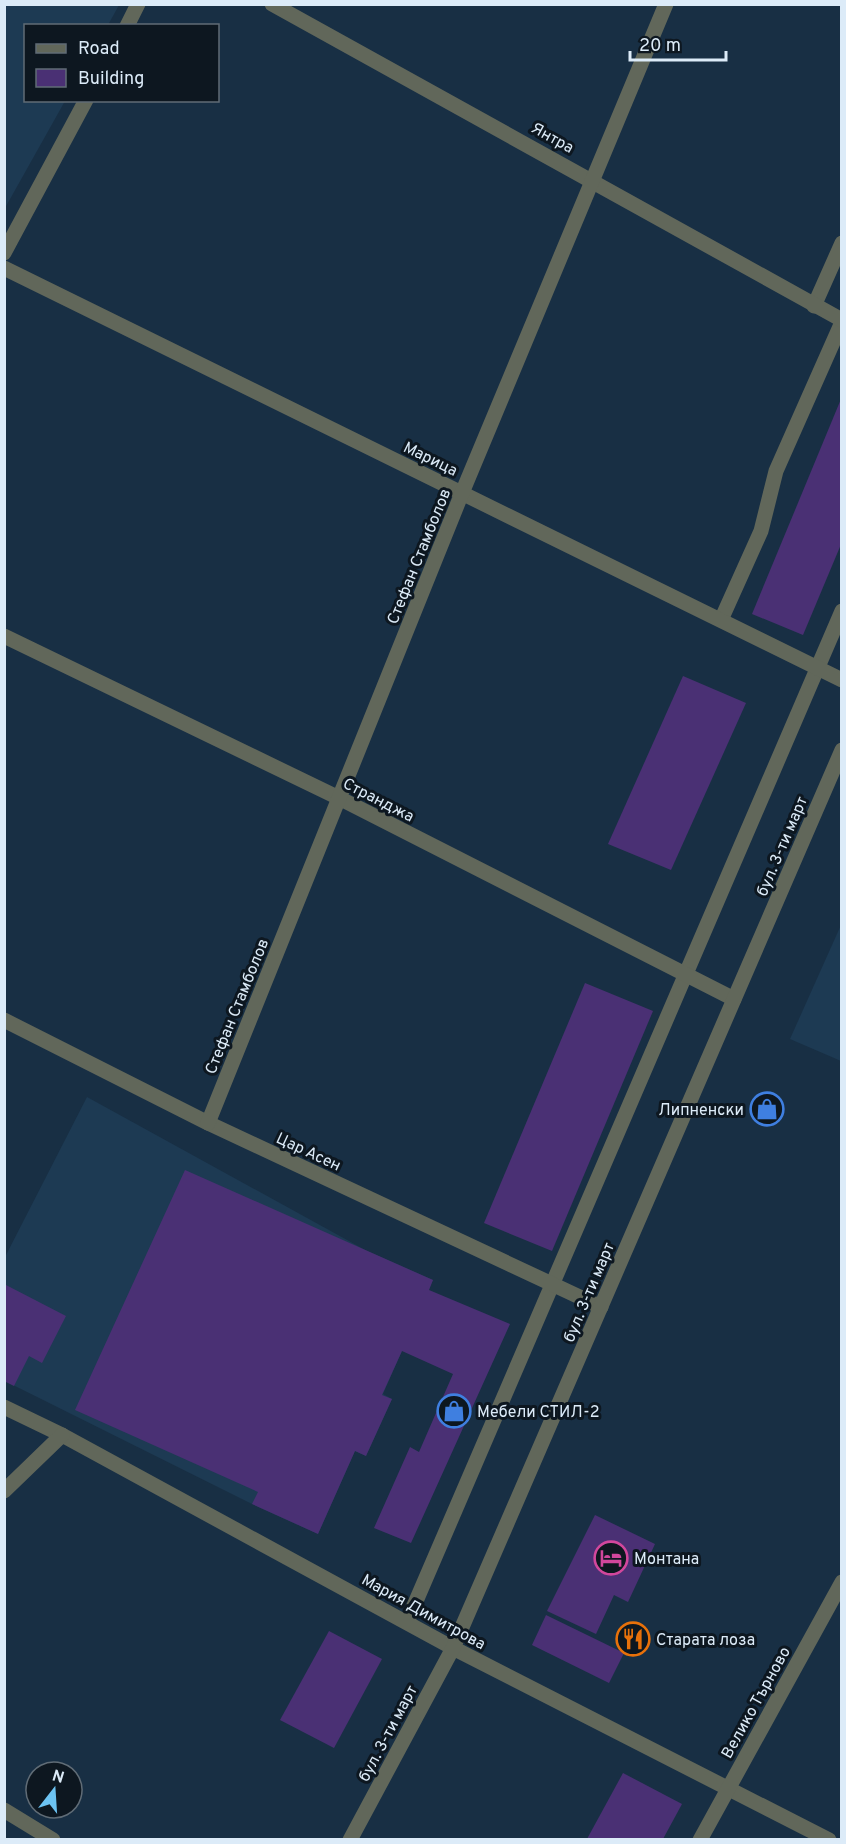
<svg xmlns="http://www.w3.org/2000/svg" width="846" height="1844" font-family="Overpass,sans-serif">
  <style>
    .built { fill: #1d3a53 }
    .building { fill: #4a3074 }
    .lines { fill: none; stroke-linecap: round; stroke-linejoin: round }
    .lane { stroke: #61675a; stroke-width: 15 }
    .street { stroke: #61675a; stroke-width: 15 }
    .labels { text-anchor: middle; stroke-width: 6; stroke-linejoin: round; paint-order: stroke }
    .street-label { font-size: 16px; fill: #dcebf8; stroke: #0d1720 }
    .poi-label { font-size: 16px; fill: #dcebf8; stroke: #0d1720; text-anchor: start }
  </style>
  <rect width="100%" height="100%" fill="#182f44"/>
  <g class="built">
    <path d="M5 4 119 5 108 25 26 26V100L65 101 5 208Z"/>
    <path d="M841 925V1061L790 1039Z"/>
    <path d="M87 1097 367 1251 433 1280 383 1394 392 1399 366 1456 355 1451 318 1534 252 1504 5 1381 4 1259Z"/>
  </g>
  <g class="building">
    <path d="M841 399 842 542 803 635 752 614Z"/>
    <path d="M683 676 746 703 671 870 608 844Z"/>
    <path d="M585 983 653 1011 552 1251 484 1223Z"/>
    <path d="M185 1170 433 1280 429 1290 510 1324 411 1543 374 1528 410 1447 419 1452 453 1374 402 1351 382 1395 392 1399 366 1456 355 1451 318 1534 252 1504 258 1492 75 1410Z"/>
    <path d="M6 1285 66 1316 42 1363 29 1356 14 1386 4 1381Z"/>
    <path d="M595 1515 655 1544 628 1602 614 1595 596 1634 547 1611Z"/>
    <path d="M546 1615 624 1653 609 1683 532 1645Z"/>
    <path d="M329 1631 382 1659 334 1748 280 1720Z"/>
    <path d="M623 1773 682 1804 663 1839H587Z"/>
  </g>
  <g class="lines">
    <g class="lane">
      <path d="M814 306 842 243"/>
      <path d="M721 620 761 531 776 471 842 322"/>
      <path d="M407 1622 842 611"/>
    </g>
    <g class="street">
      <path d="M272 4 842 320"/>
      <path d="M127 26 138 4"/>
      <path d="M4 253 86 100"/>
      <path d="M4 268 842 680"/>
      <path d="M4 636 339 798 734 999"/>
      <path d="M4 1020 208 1123 601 1307"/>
      <path d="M208 1123 462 493 666 4"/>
      <path d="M4 1407 62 1435 453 1648 829 1840"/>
      <path d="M4 1491 62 1435"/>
      <path d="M4 1810 53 1840"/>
      <path d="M350 1840 453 1648 842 750"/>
      <path d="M700 1840 842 1582"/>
    </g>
  </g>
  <defs>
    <g id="shop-ring" transform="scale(1.725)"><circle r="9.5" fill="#0d1720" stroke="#3f7fe0" stroke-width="1.5"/><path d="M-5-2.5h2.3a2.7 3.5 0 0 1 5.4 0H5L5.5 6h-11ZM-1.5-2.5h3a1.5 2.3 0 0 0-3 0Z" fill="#3f7fe0"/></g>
    <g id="hotel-ring" transform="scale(1.725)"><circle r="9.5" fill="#0d1720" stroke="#d1479c" stroke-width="1.5"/><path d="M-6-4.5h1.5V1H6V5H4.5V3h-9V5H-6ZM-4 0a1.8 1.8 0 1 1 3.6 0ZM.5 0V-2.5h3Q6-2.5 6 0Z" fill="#d1479c"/></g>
    <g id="restaurant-ring" transform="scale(1.725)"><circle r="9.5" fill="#0d1720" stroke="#e8710a" stroke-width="1.5"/><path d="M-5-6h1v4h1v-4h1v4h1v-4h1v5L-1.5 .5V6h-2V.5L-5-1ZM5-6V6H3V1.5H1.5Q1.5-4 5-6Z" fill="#e8710a"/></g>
  </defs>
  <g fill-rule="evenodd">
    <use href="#shop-ring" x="767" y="1109"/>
    <use href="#shop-ring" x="454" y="1411"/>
    <use href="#hotel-ring" x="611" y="1558"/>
    <use href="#restaurant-ring" x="633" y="1639"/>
  </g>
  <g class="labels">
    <g class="street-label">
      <text transform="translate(553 137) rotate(29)" y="6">Янтра</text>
      <text transform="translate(431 458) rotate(26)" y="6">Марица</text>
      <text transform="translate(418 556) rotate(-68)" y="6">Стефан Стамболов</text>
      <text transform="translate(379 799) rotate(27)" y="6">Странджа</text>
      <text transform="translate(781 846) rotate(-67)" y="6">бул. 3-ти март</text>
      <text transform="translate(236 1006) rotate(-68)" y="6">Стефан Стамболов</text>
      <text transform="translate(309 1151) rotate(25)" y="6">Цар Асен</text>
      <text transform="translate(588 1292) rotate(-67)" y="6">бул. 3-ти март</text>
      <text transform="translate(424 1611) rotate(29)" y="6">Мария Димитрова</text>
      <text transform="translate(755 1702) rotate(-61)" y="6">Велико Търново</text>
      <text transform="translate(387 1733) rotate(-62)" y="6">бул. 3-ти март</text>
    </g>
    <g class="poi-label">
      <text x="744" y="1115" text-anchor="end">Липненски</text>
      <text x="477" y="1417">Мебели СТИЛ-2</text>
      <text x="634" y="1564">Монтана</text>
      <text x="656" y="1645">Старата лоза</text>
    </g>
  </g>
  <rect width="846" height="1844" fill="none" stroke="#dcebf8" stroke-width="12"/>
  <rect x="24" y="24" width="195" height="78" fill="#0d1720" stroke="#606c76" stroke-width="1.5"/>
  <rect x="36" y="44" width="30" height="9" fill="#61675a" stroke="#606c76" stroke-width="1.5"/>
  <text x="78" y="54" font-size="18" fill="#dcebf8">Road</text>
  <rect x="36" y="69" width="30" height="18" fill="#4a3074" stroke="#606c76" stroke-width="1.5"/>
  <text x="78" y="84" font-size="18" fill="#dcebf8">Building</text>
  <g transform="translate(54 1790) rotate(17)"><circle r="28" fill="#0d1720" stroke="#606c76" stroke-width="1.5"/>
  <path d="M0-4.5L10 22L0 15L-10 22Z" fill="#6cc3f2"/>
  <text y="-9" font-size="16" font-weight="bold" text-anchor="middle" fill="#dcebf8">N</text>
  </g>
  <path d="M630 51v9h96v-9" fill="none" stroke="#dcebf8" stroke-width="3"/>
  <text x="639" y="51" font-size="18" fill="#dcebf8" stroke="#0d1720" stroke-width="4.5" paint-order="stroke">20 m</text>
</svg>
